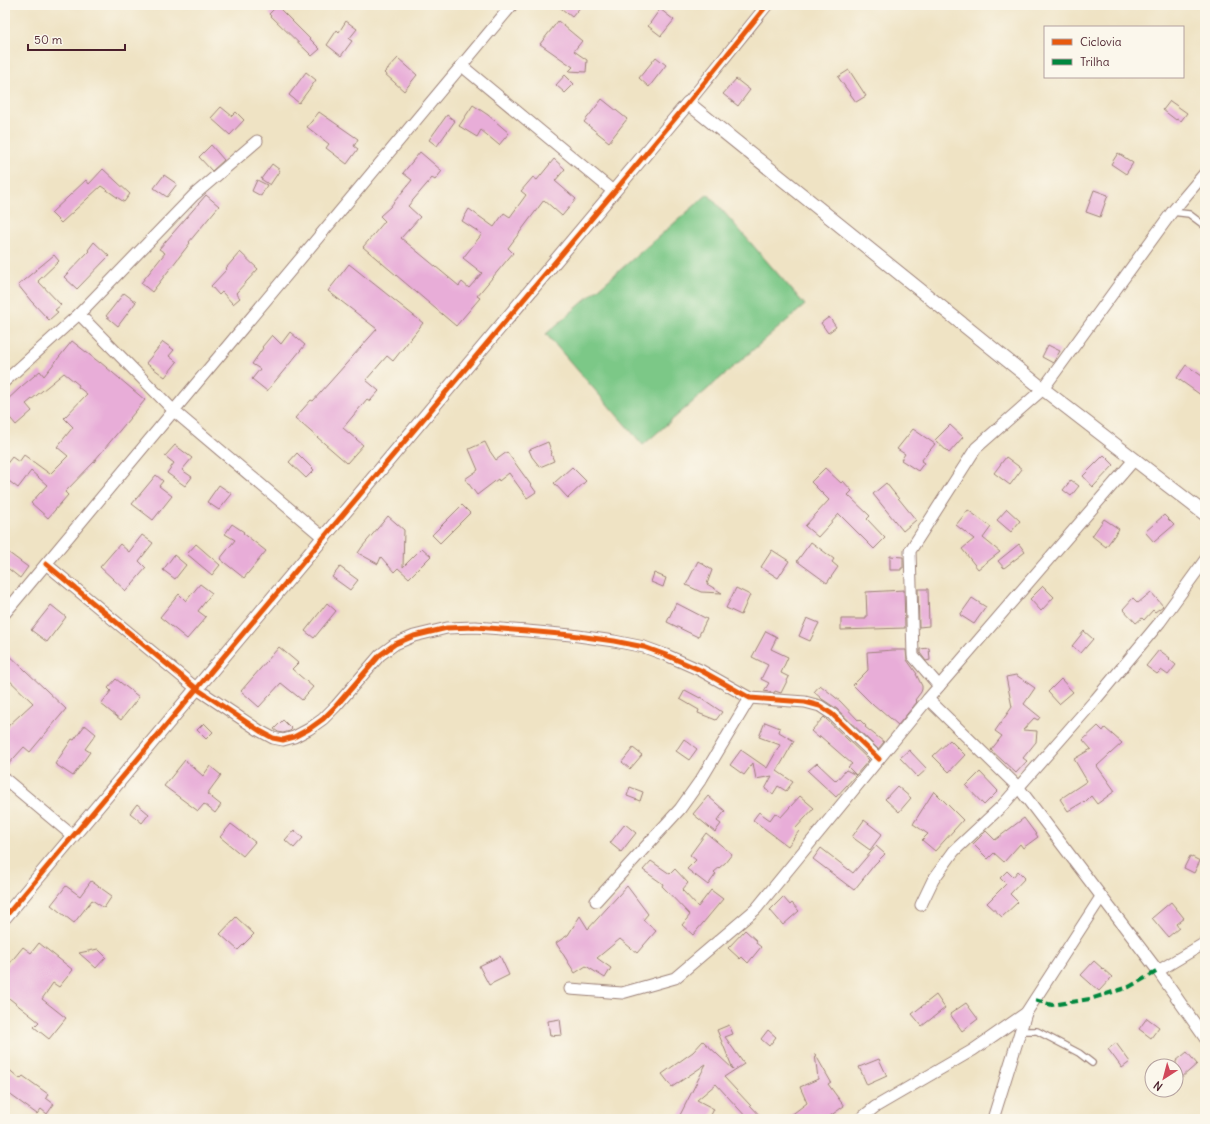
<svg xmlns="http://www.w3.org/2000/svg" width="1210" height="1124" font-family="Delius,sans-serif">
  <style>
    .green { fill: #7bc887; stroke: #627459 }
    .building { fill: #e8add8 }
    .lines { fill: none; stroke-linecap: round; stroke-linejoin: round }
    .service-casing { stroke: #9c8178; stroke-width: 8 }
    .minor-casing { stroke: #9c8178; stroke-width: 13 }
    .tertiary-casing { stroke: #9c8178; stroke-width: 15 }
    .service { stroke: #fff; stroke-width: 5.5 }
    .minor { stroke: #fff; stroke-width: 11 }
    .tertiary { stroke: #fff; stroke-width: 13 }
    .quiet { stroke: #00873e; stroke-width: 4; stroke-dasharray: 8 4; stroke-linecap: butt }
    .cycleway-casing { stroke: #fbf7ec; stroke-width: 8 }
    .cycleway { stroke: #e8590c; stroke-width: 5 }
  </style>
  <rect width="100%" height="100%" fill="#fbf7ec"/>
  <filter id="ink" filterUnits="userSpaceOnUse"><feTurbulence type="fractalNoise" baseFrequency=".025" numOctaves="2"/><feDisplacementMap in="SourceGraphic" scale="8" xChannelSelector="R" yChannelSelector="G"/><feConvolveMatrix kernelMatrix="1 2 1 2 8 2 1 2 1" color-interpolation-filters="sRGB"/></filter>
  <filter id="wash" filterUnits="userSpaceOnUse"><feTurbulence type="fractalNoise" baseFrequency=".012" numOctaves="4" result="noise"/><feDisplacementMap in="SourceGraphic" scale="16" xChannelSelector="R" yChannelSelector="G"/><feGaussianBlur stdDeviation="0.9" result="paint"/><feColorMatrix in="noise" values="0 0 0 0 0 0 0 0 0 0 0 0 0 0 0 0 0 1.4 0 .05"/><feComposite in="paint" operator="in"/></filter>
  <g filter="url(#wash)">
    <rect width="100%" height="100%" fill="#efe3c4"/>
    <path class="green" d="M708 194 805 305 643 445 546 334Z"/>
    <g id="blocks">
      <g class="building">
        <path d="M557 5H582L572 17Z"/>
        <path d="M277 6 320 49 312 56 269 14Z"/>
        <path d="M660 9 674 20 661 36 648 26Z"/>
        <path d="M346 21 357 29 349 39 352 41 341 56 327 45 337 30 339 32Z"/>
        <path d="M558 21 582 41 574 51 587 60 586 72 569 71 573 67 540 44Z"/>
        <path d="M656 57 666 65 649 87 639 78Z"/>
        <path d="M398 58 417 75 404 91 384 73Z"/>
        <path d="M849 70 866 96 856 102 838 77Z"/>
        <path d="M306 72 316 80 299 103 289 95Z"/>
        <path d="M565 75 574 84 565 93 556 85Z"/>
        <path d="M736 79 750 90 738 106 723 94Z"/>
        <path d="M602 99 627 119 609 142 584 122Z"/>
        <path d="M1170 101 1187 113 1181 121 1177 119 1176 120 1163 110Z"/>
        <path d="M473 105 488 115 509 133 499 145 481 130 477 137 459 126Z"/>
        <path d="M221 107 232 116 236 112 244 120 230 135 211 118Z"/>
        <path d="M319 112 358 139 354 146 358 149 347 164 326 148 329 144 307 127Z"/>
        <path d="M447 115 455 121 437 146 429 140Z"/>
        <path d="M211 145 224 160 212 171 199 157Z"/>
        <path d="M420 152 442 171 435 180 432 178 408 206 420 217 401 238 459 286 462 282 469 288 482 273 463 258 482 234 462 221 469 209 494 227 504 213 510 217 526 195 521 191 533 177 537 180 554 159 565 169 555 181 576 199 562 216 544 200 508 248 513 253 477 296 480 298 456 326 363 247 385 221 380 216 390 207 412 180 403 173Z"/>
        <path d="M1118 153 1133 163 1126 174 1111 164Z"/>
        <path d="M272 164 280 170 270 185 261 179Z"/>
        <path d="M103 169 130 194 124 202 101 186 61 223 51 213 86 180 89 184Z"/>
        <path d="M164 175 177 184 167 197 154 188Z"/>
        <path d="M257 180 267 185 261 196 252 191Z"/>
        <path d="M1094 190 1108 195 1100 217 1086 212Z"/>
        <path d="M206 195 219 206 189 242 190 243 152 292 141 283 165 253 159 249Z"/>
        <path d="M94 242 109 256 77 289 64 277 89 251 88 250Z"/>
        <path d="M240 252 258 269 236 293 240 298 233 304 222 292 219 295 211 286 227 269 226 268Z"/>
        <path d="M54 255 59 261 38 281 61 305 55 310 58 312 49 320 31 301 18 285Z"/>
        <path d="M349 264 423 323 393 361 387 356 366 380 379 391 370 401 367 399 343 428 363 445 347 463 295 418 311 400 313 401 377 329 328 291Z"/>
        <path d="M124 293 136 302 118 326 106 316Z"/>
        <path d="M829 317 836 327 828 333 821 323Z"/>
        <path d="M290 332 305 345 267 391 252 379 260 369 252 364 263 348 262 347 272 335 281 344Z"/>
        <path d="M72 341 100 363V362L145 400 95 460V461L65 492 68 495 48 518 31 503 47 485 31 471 18 488 5 478V466L12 457 19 462 24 455 50 474 68 456 57 447 73 427 64 418 87 394 78 387 79 385 64 373 26 404 32 411 16 425 5 412V402L22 386 40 371 44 376Z"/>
        <path d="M163 342 174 350 169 356 177 362 165 377 146 363Z"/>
        <path d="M1048 345 1060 351 1053 363 1042 357Z"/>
        <path d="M1186 365 1205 378V398L1177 378Z"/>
        <path d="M950 425 963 437 949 453 935 440Z"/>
        <path d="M913 429 935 444 921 461 924 463 918 471 901 460 905 454 897 449Z"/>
        <path d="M485 442 489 450 496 460 507 452 536 492 527 498 509 473 499 481 498 479 477 495 465 479 478 470 469 449Z"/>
        <path d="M548 442 552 453 551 454 554 461 540 467 532 457 529 450Z"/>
        <path d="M175 445 192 458 182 470 192 477 185 486 167 473 174 463 165 456Z"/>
        <path d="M297 453 314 470 306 478 289 462Z"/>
        <path d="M1104 455 1114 465 1093 487 1083 476Z"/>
        <path d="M1006 457 1022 469 1010 485 994 473Z"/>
        <path d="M572 467 586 481 568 498 554 483Z"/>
        <path d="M825 468 841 483 843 481 852 491 848 495 870 516 867 519 885 538 874 549 839 514 818 537 805 526 829 500 811 482Z"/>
        <path d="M156 475 163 481 159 486 172 496 153 520 132 504Z"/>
        <path d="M1071 480 1079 486 1071 496 1063 490Z"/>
        <path d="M886 483 916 520 903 531 873 494Z"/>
        <path d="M219 485 232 494 219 510 207 502Z"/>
        <path d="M462 505 470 513 440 543 432 535Z"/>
        <path d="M1007 509 1020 521 1011 532 997 520Z"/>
        <path d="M968 510 991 527 983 538 1000 552 978 569 962 549 974 539 956 525Z"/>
        <path d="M1164 515 1174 525 1154 542 1145 532Z"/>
        <path d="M388 516 404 530 403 567 422 548 431 556 409 578 398 568 394 572 381 557 378 564 358 553 362 547Z"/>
        <path d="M1104 519 1119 529 1106 547 1092 536Z"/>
        <path d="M232 524 244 532 243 533 266 551 244 578 220 559 235 540 225 534Z"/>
        <path d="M142 535 153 543 139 561 146 568 126 591 100 567 120 544 129 552Z"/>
        <path d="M811 542 834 559 832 562 838 567 827 583 797 561Z"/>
        <path d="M196 544 220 565 212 575 187 554Z"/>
        <path d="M1019 544 1025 552 1004 568 998 561Z"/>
        <path d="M5 550 28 567 20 578 5 566Z"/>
        <path d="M772 550 789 561 778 578 761 567Z"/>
        <path d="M174 555 186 565 175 579 163 570Z"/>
        <path d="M890 556 903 557V568H901V570H890Z"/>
        <path d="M698 561 712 570 707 584 722 593 701 592 686 585Z"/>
        <path d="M340 567 358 580 350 590 332 577Z"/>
        <path d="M654 573 666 578 663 587 651 582Z"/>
        <path d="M200 584 212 593 198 611 206 617 187 639 160 617 179 594 186 601Z"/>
        <path d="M1043 586 1054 597 1041 611 1030 599Z"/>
        <path d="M736 588 750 595 741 615 726 608Z"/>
        <path d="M918 589H928L929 626 919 627Z"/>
        <path d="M904 590 905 628 841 630V619H865V617H867L866 592Z"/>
        <path d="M1151 592 1163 606 1155 612 1153 610 1144 620 1142 618 1136 623 1123 609 1133 598 1138 603Z"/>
        <path d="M972 598 986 607 974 624 960 615Z"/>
        <path d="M327 603 336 611 314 638 305 631Z"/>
        <path d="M676 603 707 619 698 637 667 622Z"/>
        <path d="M51 605 66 617 47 642 31 630Z"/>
        <path d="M807 618 819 623 810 641 799 636Z"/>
        <path d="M766 631 777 637 771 649 788 657 781 673 789 677 781 693 775 691 774 693 764 691 769 683 761 679 768 665 752 657Z"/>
        <path d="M1084 631 1093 639 1081 653 1072 646Z"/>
        <path d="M279 647 298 663 292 669 313 687 302 700 281 683 259 707 241 691Z"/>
        <path d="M929 648 930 660 926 661 920 653V649Z"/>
        <path d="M893 650H906L907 660 917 674H916L922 686V689L921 692 915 700 917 702 898 725 881 710 880 711 874 706 853 685 868 670 867 652Z"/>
        <path d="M1159 650 1170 658 1169 659 1176 665 1168 675 1161 670 1157 674 1146 666Z"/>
        <path d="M5 651 66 709 30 752 24 747 5 768V732L9 725 33 703 5 676Z"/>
        <path d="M1016 675 1035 688 1024 704 1040 717 1038 720 1034 718 1023 730 1037 731 1036 742 1023 758 1027 761 1016 773 991 750 1002 736 995 731 1012 707 1006 677Z"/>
        <path d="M116 679 139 697 121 720 101 704 111 691 108 688Z"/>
        <path d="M1061 679 1073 692 1059 704 1048 692Z"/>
        <path d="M820 685 840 701 858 720 859 719 866 726 865 727 884 742 878 749 837 709 822 699 814 692Z"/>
        <path d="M685 690 700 698V697L722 712 716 720 698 713 699 710 680 699Z"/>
        <path d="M824 717 869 760 856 775 848 767 852 764 820 736 819 738 811 731Z"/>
        <path d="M283 720 292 729 290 731 283 733 278 732 274 729Z"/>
        <path d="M765 722 780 728 779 732 794 741 777 771 793 782 786 791 778 786 773 794 765 789 772 776 756 779 753 763 744 775 730 765 741 750 767 768 780 745 759 737Z"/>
        <path d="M204 723 213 732 206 739 197 730Z"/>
        <path d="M85 725 96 734 85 749 90 752 73 776 55 764 72 739 74 740Z"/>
        <path d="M1098 726 1103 731 1105 728 1122 743 1097 766 1115 791 1097 804 1091 796 1084 803 1083 802 1068 811 1060 799 1087 781 1074 759 1091 749 1083 740Z"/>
        <path d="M684 739 697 749 689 760 676 751Z"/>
        <path d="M950 740 965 755 949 772 933 756Z"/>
        <path d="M633 748 642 755 630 769 622 762Z"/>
        <path d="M909 750 927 769 918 777 900 758Z"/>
        <path d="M185 760 203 776 210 766 221 775 207 794 221 805 215 813 204 804 198 811 164 786Z"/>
        <path d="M817 763 836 781 846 770 856 775 836 797 808 771Z"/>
        <path d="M980 772 998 791 984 805 966 786Z"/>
        <path d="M897 786 911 798 899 812 885 799Z"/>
        <path d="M630 787 643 792 640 801 627 796Z"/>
        <path d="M934 791 963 820 935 851 922 840 928 834 913 824Z"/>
        <path d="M708 796 725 811 717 821 721 824 715 832 693 814Z"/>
        <path d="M800 796 814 808 796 828 799 831 788 846 753 820 759 812 770 820 775 813 781 817Z"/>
        <path d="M137 804 149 814 142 823 130 813Z"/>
        <path d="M1024 818 1038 837 1023 848 1020 844 1004 862 994 853 988 859 973 844 986 831 995 840Z"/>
        <path d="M864 820 882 834 870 850 852 837Z"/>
        <path d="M231 824 255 842 243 856 220 837Z"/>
        <path d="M625 824 636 833 621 852 610 843Z"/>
        <path d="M294 830 303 838 294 848 285 840Z"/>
        <path d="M706 833 732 854 725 863 714 872 716 874 708 885 687 869 696 860 690 855Z"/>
        <path d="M876 846 885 854 875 864 854 890 813 859 821 848 853 873Z"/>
        <path d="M1190 856 1200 861 1194 873 1184 868Z"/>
        <path d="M651 861 670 874 675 869 688 883 682 890 698 907 711 890 723 899 693 935 682 925 690 915 662 886 663 884 643 870Z"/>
        <path d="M1007 871 1013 877 1018 871 1025 878 1010 894 1018 902 1002 917 987 903 1006 884 1000 878Z"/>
        <path d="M91 881 112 896 104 908 92 900 74 923 51 905 66 886 80 896Z"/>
        <path d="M627 886 648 914 643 920 656 931 637 953 620 939 597 958 611 968 605 978 586 966 575 973 556 943 568 935 580 916 588 929Z"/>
        <path d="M783 897 790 905 792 903 799 911 783 925 770 910Z"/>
        <path d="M1171 902 1184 918 1176 924 1179 928 1168 937 1152 918Z"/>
        <path d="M236 917 254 934 238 950 220 934Z"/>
        <path d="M745 930 757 941 756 943 761 947 748 963 742 957 740 959 728 948Z"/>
        <path d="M39 943 73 970 59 987 53 983 42 999 66 1018 49 1039 34 1027 39 1022 5 995V969L23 947 31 953Z"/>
        <path d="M98 949 106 957 96 968 79 953Z"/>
        <path d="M500 956 509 975 489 985 479 966Z"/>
        <path d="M1094 961 1112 977 1099 991 1081 975Z"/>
        <path d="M936 995 945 1008 922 1026 912 1014Z"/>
        <path d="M966 1003 978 1019 962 1031 950 1014Z"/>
        <path d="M1147 1018 1159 1027 1151 1038 1139 1029Z"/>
        <path d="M560 1019 562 1035 550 1036 548 1021Z"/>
        <path d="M729 1025 733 1034 725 1037 744 1064 724 1077 763 1119H748L716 1084 697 1100 714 1109 709 1119H678L706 1064 672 1087 662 1074 693 1052 703 1041 733 1069 717 1030Z"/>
        <path d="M768 1030 776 1037 769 1046 761 1039Z"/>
        <path d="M1116 1043 1130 1062 1122 1068 1108 1049Z"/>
        <path d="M1187 1052 1197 1064 1181 1078 1176 1072V1061Z"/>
        <path d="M815 1054 831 1082 828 1084 844 1106 826 1119H786L807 1103 800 1087 818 1079Z"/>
        <path d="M879 1059 887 1076 867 1085 859 1067Z"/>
        <path d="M5 1066 20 1079 23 1076 48 1094 46 1098 54 1104 47 1114 41 1109 37 1114 5 1091Z"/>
      </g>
    </g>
  </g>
  <g filter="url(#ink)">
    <use href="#blocks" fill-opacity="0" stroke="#9c8178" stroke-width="1"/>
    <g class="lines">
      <g class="service-casing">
        <g id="service">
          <path d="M1172 212 1189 214 1205 226"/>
          <path d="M1021 1031H1037L1079 1053 1092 1063"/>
        </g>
      </g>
      <g class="minor-casing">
        <g id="minor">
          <path d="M462 66 614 192"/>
          <path d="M688 103 767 5"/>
          <path d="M79 314 174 411 324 538"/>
          <path d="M5 381 79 314 194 195 257 141"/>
          <path d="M46 564 197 689 260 731 273 738 283 740 294 737 309 729 323 719 336 706 380 655 395 644 414 636 447 628 475 627 527 631 571 635 614 641 644 647 666 655 700 670 750 698 805 702 820 706 832 714 879 759"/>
          <path d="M5 613 512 5"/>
          <path d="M939 686 913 656 910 551 976 448 1043 389 1172 212 1205 173"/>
          <path d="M928 699 1019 788 1158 971 1205 1038"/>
          <path d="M5 779 73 836"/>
          <path d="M596 901 680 809 702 778 750 698"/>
          <path d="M921 905 933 880 954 851 1002 806 1096 699 1160 622 1205 560"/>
          <path d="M1158 971 1205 943"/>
          <path d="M570 989 622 993 675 978 756 909 928 699 1134 460"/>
          <path d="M860 1119 875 1107 973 1050 1026 1013"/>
          <path d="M993 1119 1026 1013 1101 897"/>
        </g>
      </g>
      <g class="tertiary-casing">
        <path id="tertiary" d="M5 917 688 103 1043 389 1205 514"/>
      </g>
      <use href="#service" class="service"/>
      <use href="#minor" class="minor"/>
      <use href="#tertiary" class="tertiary"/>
      <path class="quiet" d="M1035 1000 1052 1005 1090 999 1129 987 1158 971"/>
      <g class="cycleway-casing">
        <g id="cycleway">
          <path d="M46 564 197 689 260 731 273 738 283 740 294 737 309 729 323 719 336 706 380 655 395 644 414 636 447 628 475 627 527 631 571 635 614 641 644 647 666 655 700 670 750 698 805 702 820 706 832 714 879 759"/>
          <path d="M5 917 614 192 688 103 767 5"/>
        </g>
      </g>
      <use href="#cycleway" class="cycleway"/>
    </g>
  </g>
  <rect width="1210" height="1124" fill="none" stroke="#fbf7ec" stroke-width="20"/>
  <rect x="1044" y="26" width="140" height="52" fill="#fbf7ec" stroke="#b4a19f"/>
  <rect x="1052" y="39" width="20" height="6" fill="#e8590c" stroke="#b4a19f"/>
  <text x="1080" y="46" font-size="12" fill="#4a1f2b">Ciclovia</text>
  <rect x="1052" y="59" width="20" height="6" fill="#00873e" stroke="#b4a19f"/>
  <text x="1080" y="66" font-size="12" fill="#4a1f2b">Trilha</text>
  <g transform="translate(1164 1078) rotate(216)"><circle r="19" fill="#fbf7ec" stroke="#b4a19f"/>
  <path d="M0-3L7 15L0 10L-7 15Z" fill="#d1495b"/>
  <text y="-6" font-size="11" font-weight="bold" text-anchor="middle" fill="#4a1f2b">N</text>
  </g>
  <path d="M28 44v6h97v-6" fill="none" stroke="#4a1f2b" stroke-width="2"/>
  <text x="34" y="44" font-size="12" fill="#4a1f2b" stroke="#fbf7ec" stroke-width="3" paint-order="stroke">50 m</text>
</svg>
